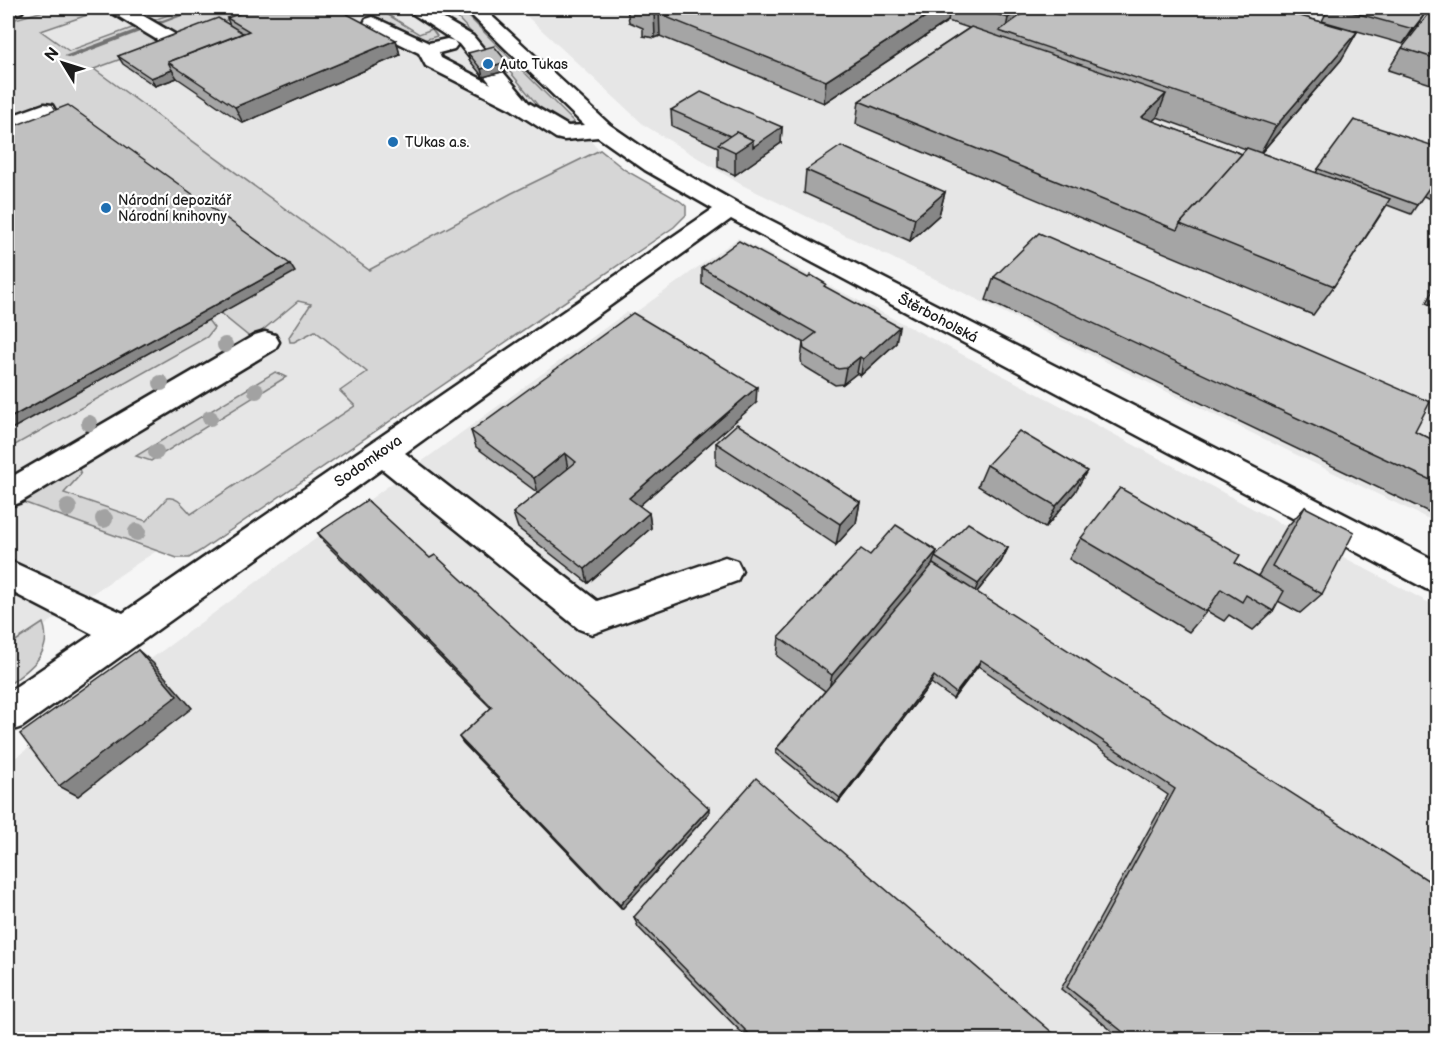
<svg xmlns="http://www.w3.org/2000/svg" width="1445" height="1047" font-family="'Balsamiq Sans',sans-serif">
  <style>
    .built { fill: #e6e6e6 }
    .green { fill: #d6d6d6; stroke: #797979; stroke-width: 1.5 }
    .lines { fill: none; stroke-linecap: round; stroke-linejoin: round }
    .stream { fill: #727272; fill-rule: evenodd }
    .minor-casing { stroke: #1c1c1c; stroke-width: 5 }
    .major-casing { stroke: #1c1c1c; stroke-width: 5 }
    .minor { fill: #fff; fill-rule: evenodd }
    .major { fill: #fff; fill-rule: evenodd }
    .tree { fill: #a2a2a2 }
    .wall { fill: #a5a5a5; stroke: #1c1c1c; stroke-width: 1.5; fill-rule: evenodd }
    .shaded-wall { fill: #868686; stroke: #1c1c1c; stroke-width: 1.5 }
    .building { fill: #c0c0c0; stroke: #1c1c1c; stroke-width: 1.5 }
    .poi-dot { fill: #1f6fb2; stroke: #fff; stroke-width: 2 }
    .labels { text-anchor: middle; stroke-width: 4.5; stroke-linejoin: round; paint-order: stroke }
    .far-poi-label { font-size: 14px; fill: #1c1c1c; stroke: #fff; text-anchor: start }
    .street-label { font-size: 15px; fill: #1c1c1c; stroke: #fff }
  </style>
  <rect width="100%" height="100%" fill="#f6f6f6"/>
  <filter id="ink" filterUnits="userSpaceOnUse"><feTurbulence type="fractalNoise" baseFrequency=".0167" numOctaves="2"/><feDisplacementMap in="SourceGraphic" scale="12" xChannelSelector="R" yChannelSelector="G"/><feConvolveMatrix kernelMatrix="1 2 1 2 8 2 1 2 1" color-interpolation-filters="sRGB"/></filter>
  <g filter="url(#ink)">
    <g class="built">
      <path d="M108 8H460L600 150 512 193 370 270 469 353 144 559 8 650V109L41 31Z"/>
      <path d="M518 8H1437V523L742 185 644 125Z"/>
      <path d="M738 238 1050 400 1437 607V1039H8V763L627 312 632 315Z"/>
    </g>
    <g class="green">
      <path d="M54 8 81 9 93 13 41 31 69 51 187 8H259L94 69 369 270 512 193 600 150 625 170 680 201 686 206V215L674 227 200 551 189 558H177L20 501 74 469H79L81 474 64 493 146 521 167 498C178 496 184 507 191 514L355 406 340 391 367 372 315 331 294 342H290L289 337 311 304 298 301 252 339 220 313 294 272 8 143V21Z"/>
      <path d="M358 8H386L380 10 419 34 432 29 437 36 424 40Z"/>
      <path d="M444 8H460L574 122 568 125 540 108 496 55H492L455 15 445 18 437 12Z"/>
      <path d="M208 320 214 328 207 337 8 449V431Z"/>
      <path d="M275 372 286 377 151 461 136 456Z"/>
      <path d="M43 623C54 653 29 670 8 685V646Z"/>
    </g>
    <g class="lines">
      <path class="stream" d="M195 8H203L71 58 64 56Z"/>
      <g class="minor-casing">
        <g id="minor">
          <path d="M109 8H130L183 39 186 43 183 47H169L111 12Z"/>
          <path d="M404 8H425L473 36 529 103 568 126 584 125 464 8H483L610 125 661 160 739 204 1438 562V593L1426 589 731 219 405 453 597 601 725 557 737 561 742 571 737 581 592 634 579 629 382 469 22 727 8 732V692L93 634 8 590V560L123 613 713 209 645 170 598 137 564 140 556 138 511 109 426 66 419 53 366 27 364 23 366 19 373 17 429 43 447 39 454 41ZM454 41 459 44 491 84 441 58 439 53 454 49 457 45Z"/>
          <path d="M44 104 52 105 55 110 52 115 8 131V117Z"/>
          <path d="M265 332 275 335 279 342 275 349 19 503 8 507V479L255 335Z"/>
        </g>
      </g>
      <g class="major-casing">
        <path id="major" d="M8 8H24L22 12 8 16Z"/>
      </g>
      <use href="#minor" class="minor"/>
      <use href="#major" class="major"/>
    </g>
    <g class="tree">
      <circle cx="225" cy="345" r="8"/>
      <circle cx="161" cy="383" r="8"/>
      <circle cx="256" cy="391" r="8"/>
      <circle cx="210" cy="418" r="8"/>
      <circle cx="89" cy="423" r="8"/>
      <circle cx="156" cy="452" r="8"/>
      <circle cx="68" cy="508" r="9"/>
      <circle cx="104" cy="519" r="9"/>
      <circle cx="137" cy="532" r="9"/>
    </g>
    <g class="wall">
      <path d="M432 8H446L447 9 437 12Z"/>
      <path d="M627 8H1272L1357 32 1341 60 1261 153 1316 173 1318 169 1437 147V201L1423 196 1411 214 1387 205 1334 286 1313 315 856 124 859 101 969 28 948 21 824 103 660 36 655 38 643 36V28L629 22ZM1157 117 1246 149 1242 154 1152 121Z"/>
      <path d="M1329 8H1397L1424 15 1414 30 1403 44 1322 21Z"/>
      <path d="M1437 13V86L1388 70 1402 48Z"/>
      <path d="M227 18 396 40 400 55 243 123 177 78 155 86 123 64 118 56 230 26Z"/>
      <path d="M468 53 509 70 483 77 470 61Z"/>
      <path d="M671 110 782 127 781 143 735 175 718 167V147L672 126Z"/>
      <path d="M806 170 945 192 939 215 910 241 804 193Z"/>
      <path d="M702 268 826 288 896 343 861 375 857 373 843 384 835 385 802 365 801 359 803 343H804L702 284Z"/>
      <path d="M994 277 1415 431 1437 442V516L986 300Z"/>
      <path d="M1437 282V308L1426 303Z"/>
      <path d="M756 403 639 506 649 513 651 528 588 583 518 528 513 513 538 493 476 447 471 431Z"/>
      <path d="M716 443 860 502 856 523 836 545 716 465Z"/>
      <path d="M987 465 1075 492 1045 528 978 486Z"/>
      <path d="M1305 507 1322 594 1300 613 1278 601 1273 611 1253 630 1229 615 1224 621 1207 611 1189 632 1069 559 1081 538 1235 563 1258 576 1286 528Z"/>
      <path d="M318 533 430 558 709 813 622 909 463 743 459 737 491 708 323 541Z"/>
      <path d="M1008 548 1001 562 977 592 1437 1040H1123L1061 989 1168 795 978 666 953 699 931 683 838 803 776 753 777 748 825 691 777 656 779 637 870 555 937 551 935 557Z"/>
      <path d="M634 917 1061 1040H749L638 927Z"/>
    </g>
    <g class="shaded-wall">
      <path d="M436 8H446L447 9 437 12Z"/>
      <path d="M659 8 660 36 655 38 654 11Z"/>
      <path d="M673 8H725L666 17V11Z"/>
      <path d="M939 8H950L948 21 824 103 826 81Z"/>
      <path d="M1022 8 1016 30 1005 33 1008 18Z"/>
      <path d="M1424 15 1414 30 1403 44 1413 29Z"/>
      <path d="M1357 32 1341 60 1260 154 1276 126Z"/>
      <path d="M396 40 400 55 243 123 235 107Z"/>
      <path d="M507 62 509 70 483 77 481 69Z"/>
      <path d="M172 70 177 78 155 86 151 78Z"/>
      <path d="M1166 94 1157 117 1132 140 1142 117Z"/>
      <path d="M782 127 781 143 735 175V152L753 140Z"/>
      <path d="M945 192 939 215 910 241 915 218Z"/>
      <path d="M290 264 295 272 8 431V419Z"/>
      <path d="M899 327 896 343 861 375 863 359Z"/>
      <path d="M860 357 857 373 843 384 846 368Z"/>
      <path d="M757 387 756 403 631 513 629 498Z"/>
      <path d="M565 453 568 469 538 493 534 478Z"/>
      <path d="M1087 471 1075 492 1045 528 1056 506Z"/>
      <path d="M860 502 856 523 836 545 840 524Z"/>
      <path d="M649 513 651 528 588 583 585 569Z"/>
      <path d="M1008 548 1001 562 972 598 978 584Z"/>
      <path d="M937 551 930 571 828 693 832 675Z"/>
      <path d="M138 650 153 663 192 708 78 796 59 786Z"/>
      <path d="M981 660 978 666 953 699 956 693Z"/>
      <path d="M934 676 931 683 838 803 840 798Z"/>
      <path d="M709 808V813L622 909 620 905Z"/>
    </g>
    <g class="building">
      <path d="M255 8H336L396 40 235 107 168 62 249 31 227 18Z"/>
      <path d="M644 8H673L666 11 659 8 654 11 641 9Z"/>
      <path d="M683 8H939L826 81 666 17Z"/>
      <path d="M977 8H1031L1028 10 1022 8 1008 18Z"/>
      <path d="M1031 8H1272L1357 32 1276 126 999 31Z"/>
      <path d="M1337 8H1397L1424 15 1413 29Z"/>
      <path d="M1431 11 1437 13V59L1402 48Z"/>
      <path d="M218 18 243 33 168 62 172 70 151 78 118 56Z"/>
      <path d="M971 27 1166 94 1142 117 1242 154 1180 224 1177 230 859 101Z"/>
      <path d="M494 46 507 62 481 69 468 53Z"/>
      <path d="M701 92 782 127 753 147V140L736 132 730 136 671 110Z"/>
      <path d="M68 105 290 264 8 419V133L12 131 9 128Z"/>
      <path d="M1354 120 1437 147V191L1429 188 1417 205 1318 169Z"/>
      <path d="M736 132 753 140 735 152 718 144Z"/>
      <path d="M841 146 945 192 915 218 806 170Z"/>
      <path d="M1247 148 1390 199 1334 286 1180 224Z"/>
      <path d="M1039 233 1430 402 1415 431 1437 442V483L994 277Z"/>
      <path d="M739 241 808 278 811 275 826 284 824 286 899 327 863 359 860 357 846 368 838 369 804 349 803 343 816 333 702 268Z"/>
      <path d="M1437 287V297L1433 295Z"/>
      <path d="M633 313 757 387 629 498 649 513 585 569 513 513 576 462 565 453 534 478 471 431Z"/>
      <path d="M737 424 860 502 840 524 716 443Z"/>
      <path d="M1019 431 1087 471 1056 506 987 465Z"/>
      <path d="M1120 488 1240 555 1235 563 1284 591 1273 611 1246 595 1242 602 1221 589 1206 612 1081 538Z"/>
      <path d="M367 500 430 558 435 555 709 808 620 905 459 737 492 707 318 533Z"/>
      <path d="M1305 507 1354 532 1322 594 1272 566Z"/>
      <path d="M968 523 1008 548 978 584 935 557Z"/>
      <path d="M896 525 937 551 832 675 779 637 861 549 870 555Z"/>
      <path d="M933 564 1437 886V1040H1133L1067 987 1175 789 981 660 956 693 934 676 840 798 777 748Z"/>
      <path d="M138 650 177 696 59 786 20 734Z"/>
      <path d="M756 778 1061 1040H755L634 917Z"/>
    </g>
  </g>
  <g class="poi-dot">
    <circle cx="488" cy="64" r="6"/>
    <circle cx="393" cy="142" r="6"/>
    <circle cx="106" cy="208" r="6"/>
  </g>
  <g class="labels">
    <g class="far-poi-label">
      <text x="500" y="69">Auto Tukas</text>
      <text x="405" y="147">TUkas a.s.</text>
      <text x="118" y="205">Národní depozitář<tspan x="118" dy="16">Národní knihovny</tspan></text>
    </g>
    <g class="street-label">
      <text transform="translate(938 318) rotate(28)" y="5">Štěrboholská</text>
      <text transform="translate(368 461) rotate(-35)" y="5">Sodomkova</text>
    </g>
  </g>
  <rect width="1445" height="1047" fill="none" stroke="#fff" stroke-width="30"/>
  <rect x="15" y="15" width="1415" height="1017" fill="none" stroke="#1c1c1c" stroke-width="2" filter="url(#ink)"/>
  <g transform="translate(63 63) rotate(308)" stroke="#ffffff" stroke-width="4.5" paint-order="stroke">
  <path d="M0-4.5L10 22L0 15L-10 22Z" fill="#1c1c1c"/>
  <text y="-9" font-size="16" font-weight="bold" text-anchor="middle" fill="#1c1c1c">N</text>
  </g>
</svg>
